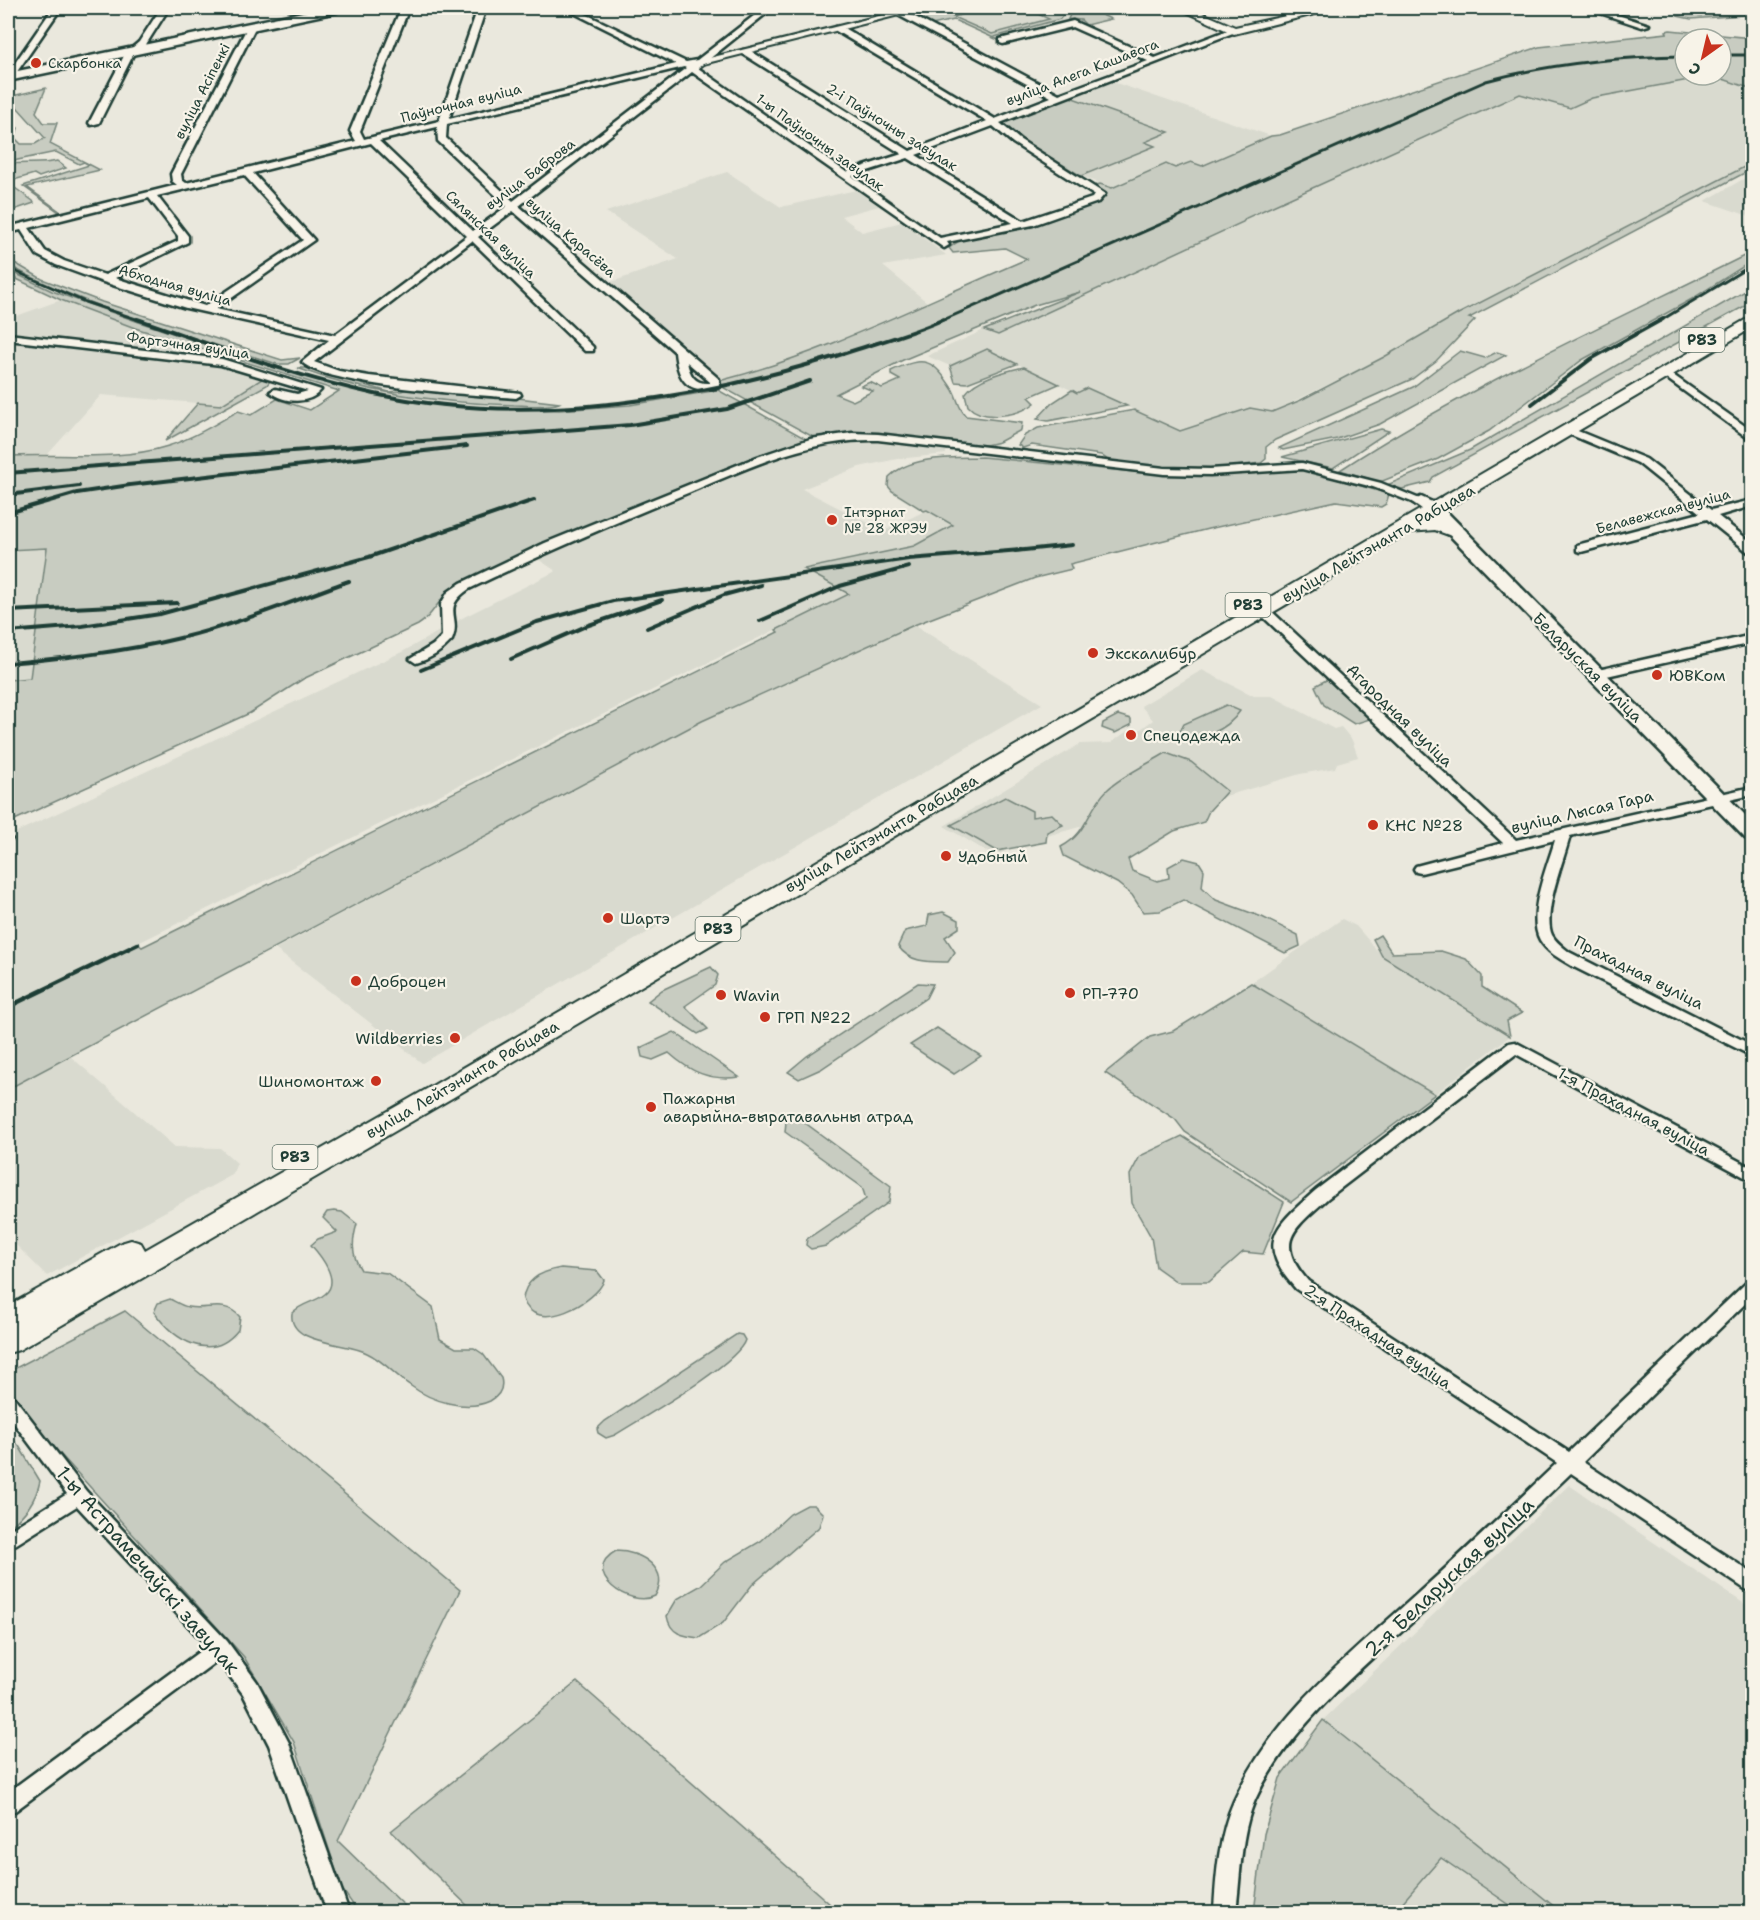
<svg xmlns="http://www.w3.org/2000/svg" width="1760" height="1920" font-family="'Shantell Sans',sans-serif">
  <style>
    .built { fill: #d9dacf }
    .green { fill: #c8ccc1; stroke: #74847a; stroke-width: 1.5; fill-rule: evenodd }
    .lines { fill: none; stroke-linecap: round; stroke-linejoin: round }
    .minor-casing { stroke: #1f3d34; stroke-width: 5 }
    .tertiary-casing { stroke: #1f3d34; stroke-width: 4 }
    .secondary-casing { stroke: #1f3d34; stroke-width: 5 }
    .trunk-casing { stroke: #1f3d34; stroke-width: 4 }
    .minor { fill: #f7f3e8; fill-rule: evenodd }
    .tertiary { fill: #f7f3e8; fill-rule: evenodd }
    .secondary { fill: #f7f3e8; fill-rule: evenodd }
    .trunk { fill: #f7f3e8; fill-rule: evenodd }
    .rail-far2 { stroke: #1f3d34; stroke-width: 3 }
    .rail-far1 { stroke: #1f3d34; stroke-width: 4 }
    .rail { stroke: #1f3d34; stroke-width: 4.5 }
    .poi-dot { fill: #c8321e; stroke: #f7f3e8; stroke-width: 2 }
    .labels { text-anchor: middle; stroke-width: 4.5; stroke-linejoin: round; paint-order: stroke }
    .far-poi-label { font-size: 14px; fill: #1f3d34; stroke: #f7f3e8; text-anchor: start }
    .far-street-label { font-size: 14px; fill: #1f3d34; stroke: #f7f3e8 }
    .shield { fill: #f7f3e8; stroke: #60746a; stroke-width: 1.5 }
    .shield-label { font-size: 15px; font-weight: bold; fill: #1f3d34 }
    .street-label { font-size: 16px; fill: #1f3d34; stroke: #f7f3e8 }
    .poi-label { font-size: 16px; fill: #1f3d34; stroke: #f7f3e8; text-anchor: start }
    .near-street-label { font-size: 20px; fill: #1f3d34; stroke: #f7f3e8 }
  </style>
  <rect width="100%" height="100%" fill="#eae8dd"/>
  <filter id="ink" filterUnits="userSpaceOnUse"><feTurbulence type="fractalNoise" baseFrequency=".0167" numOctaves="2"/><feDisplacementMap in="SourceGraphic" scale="12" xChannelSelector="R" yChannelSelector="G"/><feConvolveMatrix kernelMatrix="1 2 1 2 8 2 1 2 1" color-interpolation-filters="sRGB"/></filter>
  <g filter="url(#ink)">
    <g class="built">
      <path d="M937 8H1086L1111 19 1086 25 1074 20 998 40 954 20 932 25 911 14Z"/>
      <path d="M1717 77 1752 89V163L1458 314 1384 357 1272 412 1250 408 1180 431 1087 388 1077 393 987 349 950 366 927 356 984 330 998 335 1243 222 1246 218 1520 93 1569 109 1592 98 1632 89Z"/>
      <path d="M1110 81 1271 136 1202 166 1191 162 1175 168 1166 164 1112 188 1081 176 1154 146 1144 142 1168 132 1070 97Z"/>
      <path d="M727 172 781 207 856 190 879 206 841 216 862 232 902 222 946 255 883 266 928 303 776 367 719 381 606 284 678 259 606 212Z"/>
      <path d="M1752 174V217L1705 201Z"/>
      <path d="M61 300 135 328 189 344 175 354 8 333V319Z"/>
      <path d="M8 340 223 365 265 377 221 405 101 395 48 454 8 456Z"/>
      <path d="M847 441H865L946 451V454L897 459 859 467 802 489 884 531 927 510 954 524 914 546 805 569 850 593 8 1007V836L404 651 466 616 556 571 538 559 757 467 805 449Z"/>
      <path d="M47 547 28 692 8 702V550Z"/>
      <path d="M914 625 1042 704 422 1063 275 949 702 721Z"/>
      <path d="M1202 670 1254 696H1272L1334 729 1341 727 1352 740 1358 757 1337 763 1335 768 1300 774 1212 800 1205 793 1028 841 994 856 944 826 1080 744 1111 743 1130 729 1137 732 1153 720 1141 706Z"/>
      <path d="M1342 919 1356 926 1382 956 1510 1036 1435 1094 1251 983Z"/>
      <path d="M70 1056 175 1147 220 1148 237 1163 232 1175 47 1276 8 1237V1089Z"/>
      <path d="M1569 1485 1752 1609V1912H1561L1323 1720Z"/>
      <path d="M1440 1858 1520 1912H1394Z"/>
    </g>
    <g class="green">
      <path d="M929 8H938L935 9C958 19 962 5 978 10L953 17 992 34 1049 19 1025 8H1066L1067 10 1060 19 994 37 998 40 954 20 932 25 909 13Z"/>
      <path d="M1070 8H1086L1111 19 1086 25 1081 20 1068 19 1071 13Z"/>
      <path d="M1707 8H1744L1748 12 1743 15 1691 19 1677 16Z"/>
      <path d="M1670 30 1752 38V89L1717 77 1694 79 1592 98 1570 108 1520 94 1246 218 1243 222 998 335 984 330 1080 292 1035 305 903 360 836 394 853 401 873 391 861 386 870 382 882 388 900 380 891 375V371C925 355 933 359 953 390 958 399 958 408 966 416L1022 423 1021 430 999 442 986 445 864 434 815 438 724 388 719 381C828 353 924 302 1027 259L1005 248 953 253 949 248 962 239 1033 225 1099 201 1105 195 1096 185 1100 184 1112 188 1166 164 1175 168 1191 162 1202 166 1271 136 1280 135 1539 47 1667 33 1666 31ZM1685 39H1721V75H1685Z"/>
      <path d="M46 88 36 112 44 123H57L50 144 100 170 27 187 61 212H70H59L23 186 89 165 84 162 79 164 56 152 8 162V127L15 126 18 128 15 138 21 144H35L45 138 8 97Z"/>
      <path d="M1070 97 1169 132 1145 142 1155 146 1081 176 1027 143 1002 122Z"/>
      <path d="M57 161 66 168 39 177 34 174 14 180 8 176V164C25 162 41 165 57 161Z"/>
      <path d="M1752 163V169L1469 318 1475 320 1436 361 1412 379 1275 440 1266 447V459L1261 463 1218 468 1151 467 1112 463 1101 455 1032 445 1023 448 1018 445 1025 435 1038 428 1134 410 1180 431 1250 408 1272 412 1301 400 1384 357 1458 314Z"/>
      <path d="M8 183 33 201 34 203 8 212Z"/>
      <path d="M1752 252V261L1692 299 1582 360 1489 431 1438 459 1380 482 1340 470C1470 385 1614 321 1752 252Z"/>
      <path d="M8 259 42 279 102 302 282 360 300 358 289 364H277C189 336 89 309 8 265Z"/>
      <path d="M8 270 52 291 139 322 296 374 377 396 453 407 559 410 630 405 718 390 808 440C752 454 699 480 646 502 582 528 515 553 455 587 437 598 435 615 418 625L303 679 250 713 8 823V680L30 678 47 548 8 550V456C59 453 118 462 168 446 193 438 216 424 238 411L251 415 277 399 310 410 339 391 135 328 61 300 8 275Z"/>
      <path d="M1752 287V302L1433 477 1430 482 1402 489 1387 485 1470 450Z"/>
      <path d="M987 349 1017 364 967 383 955 382 950 366Z"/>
      <path d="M1460 351 1485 358 1497 352 1506 355 1380 424 1337 439 1283 450 1279 448 1413 387Z"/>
      <path d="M1024 367 1059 384 1029 397 1035 403C1019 416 983 422 968 406L965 394C976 378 1006 371 1024 367Z"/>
      <path d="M297 368H306L389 392 401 391 416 386 559 403C547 408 527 405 514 405 440 403 367 394 297 368Z"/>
      <path d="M265 377 270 381 267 385 165 441 198 403 221 405Z"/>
      <path d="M1087 388 1127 406 1048 421 1037 419 1052 403 1072 390 1077 393Z"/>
      <path d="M1381 429 1389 431 1333 468 1282 457Z"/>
      <path d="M982 457 1165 475 1302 469 1389 494 1386 504 1381 507 1336 501 1208 529 1070 564 1072 569 1035 578 914 625 702 721 8 1089V1007L138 944 142 947 778 632 776 630 849 594 804 569 914 546 953 525 927 510 924 511 892 491 888 486 889 477C911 455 954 458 982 457Z"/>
      <path d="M1328 679 1370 719 1354 724 1324 705 1315 686Z"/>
      <path d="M1226 705 1240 711C1228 729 1198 745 1179 733L1184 724Z"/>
      <path d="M1118 715 1131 719V725L1115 733 1102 728 1103 723Z"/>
      <path d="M1166 753 1191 762 1227 791 1209 811 1204 822 1174 831 1128 859 1132 871 1157 881 1169 878 1168 867 1184 858 1199 862 1204 870 1202 887 1216 900 1262 917 1298 935 1300 946 1285 953 1183 900 1160 911 1143 912 1132 895 1117 883 1064 856 1061 847C1088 833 1087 810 1107 790 1123 775 1148 764 1166 753Z"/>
      <path d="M1005 797 1032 811V817L1052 814 1063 825 1047 832 1046 842 997 851 951 825Z"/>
      <path d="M943 912 959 920V928L945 937 955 952 948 962C928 962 910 963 898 946L905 931 927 926 929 915Z"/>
      <path d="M1380 935 1392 953 1441 951 1466 959 1482 976V987L1522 1013 1507 1021 1510 1036 1382 956 1373 939Z"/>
      <path d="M711 967 718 975 715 985 685 1006 708 1029 698 1034 648 1001 662 990Z"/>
      <path d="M918 983 933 984 926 998 821 1069 799 1079 788 1072 807 1056Z"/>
      <path d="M1251 983 1435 1094 1291 1202 1185 1132 1175 1119 1105 1073 1150 1037 1173 1031Z"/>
      <path d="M937 1028 981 1056 954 1074 910 1045Z"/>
      <path d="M674 1032 739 1077C710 1081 690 1072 669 1053L653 1060 642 1057 640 1048Z"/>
      <path d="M792 1119 801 1120 891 1186 889 1202 826 1246 811 1249 806 1245 807 1239 866 1199 862 1187 785 1132 786 1122Z"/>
      <path d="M1182 1136 1284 1202 1263 1254 1243 1252 1209 1282H1177L1156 1267 1151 1237 1132 1203 1130 1175 1140 1156Z"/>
      <path d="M334 1211 342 1212 357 1224C352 1241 351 1254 361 1270L387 1273 433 1307 440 1339 456 1348H474L483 1354 501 1378C504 1389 499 1396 490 1401 466 1412 431 1401 411 1386 396 1376 384 1361 367 1353 347 1342 288 1345 292 1313 303 1302 314 1303 325 1294 341 1281 321 1256 311 1245L318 1239 337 1232 323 1218 327 1212Z"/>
      <path d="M561 1268 597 1271 604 1280C598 1301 535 1337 523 1299 525 1279 543 1271 561 1268Z"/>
      <path d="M170 1299C176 1302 182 1306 188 1307 207 1311 225 1299 240 1317L238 1330C211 1364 174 1340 154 1312L158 1303Z"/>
      <path d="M125 1311 460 1590 338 1841 411 1912H358L342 1889 294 1742 244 1657 23 1413 8 1379V1372Z"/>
      <path d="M737 1334 742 1335 745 1340C738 1364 640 1419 615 1435L606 1438 598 1433 597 1429 605 1421Z"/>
      <path d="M8 1434 19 1446 40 1481C36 1501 24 1516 8 1528Z"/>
      <path d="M807 1505H814L823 1514 819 1527 752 1585 723 1623 699 1638C683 1636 670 1634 667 1616L677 1599 700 1586 725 1562 761 1541 790 1514Z"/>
      <path d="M616 1551C641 1551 671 1569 655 1596 630 1609 578 1572 616 1551Z"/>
      <path d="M577 1682 839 1912H474L391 1831Z"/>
      <path d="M1323 1720 1561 1912H1520L1441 1858 1394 1912H1254L1264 1834 1280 1778Z"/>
    </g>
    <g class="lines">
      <g class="minor-casing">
        <g id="minor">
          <path d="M53 8H61L12 79H8V73Z"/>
          <path d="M161 8H169L145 46 133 55 99 123 91 125 89 123 125 54 139 42Z"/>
          <path d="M401 8H409L360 131 364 139 439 121 478 8H486L449 119 676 64 564 8H573L686 62 697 60 764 8H773L698 68 846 172 902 154 743 54V50H749L910 151 987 121 836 31V27H842L995 119 1051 97 898 15V11H904L1059 94 1148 61 1072 27 1003 44 1000 43V39L1073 21 1155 58 1231 29 1238 31 1000 123 1019 139 1105 194 1098 202 1033 225 947 242 949 245 944 248 692 72 519 206 719 379 720 387C689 395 678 382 675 352L513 211 478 237 593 347V351H585L472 241 314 362 339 371 369 376 520 393 521 395 516 398C477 395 325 386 302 362L329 340 186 308 100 281 56 265 37 255 21 230 8 233V227L177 185 172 181 171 174 249 24 256 26 181 174 182 180 186 183 356 141 350 131ZM684 67 686 68 513 201 446 138 447 124ZM993 126 1013 143 1094 195 1092 198 1023 221 916 155ZM437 127 438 141 507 206 473 231 379 141ZM371 143 467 236 335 335 216 309 314 240 253 173ZM908 158 1013 223 940 238 852 176ZM244 175 303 240 205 306 115 278 188 242V236L157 196ZM149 198 178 236V241L105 275 64 261 45 251 29 228ZM687 362 710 382V383C695 384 690 376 687 362Z"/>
          <path d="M1272 8H1281L1297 17 1290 19Z"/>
          <path d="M1585 8H1596L1649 25 1642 27Z"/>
          <path d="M8 334 222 359 321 390C309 405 284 403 270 392L275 389 297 394 308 391 221 365 8 340Z"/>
          <path d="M1666 370 1752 431V439L1748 438 1662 375 1661 373Z"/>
          <path d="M1568 427 1646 459 1711 510 1752 500V506L1718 516 1752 543V553L1748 552 1707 519 1581 552 1577 551V545L1700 513 1638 463 1564 432 1562 430Z"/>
          <path d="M852 433 878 434 1164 468 1210 469 1302 463 1381 483 1427 502 1421 506 1417 504 1373 487 1302 469 1210 475 1164 474 878 440C805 438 744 470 678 497 608 526 538 556 469 589 440 609 462 616 452 640 442 651 431 659 416 663L410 659 433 645 442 636 441 604 448 592 461 583 545 543 757 457 810 439Z"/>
          <path d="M1263 606 1267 607 1516 840 1752 787V795L1570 836C1564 860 1542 913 1552 935 1556 942 1563 947 1569 952L1752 1045V1056L1572 966C1560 959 1547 952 1540 940 1526 915 1548 865 1555 840L1421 873 1416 872 1414 869 1416 866 1503 843 1259 613V607Z"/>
          <path d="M1752 635V643L1598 678 1592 674 1598 670Z"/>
          <path d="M1515 1042 1752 1168V1181L1516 1054 1328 1198C1296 1228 1272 1240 1308 1281L1569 1452 1746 1283 1752 1281V1297L1583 1462 1752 1573V1591L1745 1589 1571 1473C1524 1518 1477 1564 1428 1608 1369 1662 1289 1725 1255 1800 1240 1835 1241 1875 1236 1912H1214C1216 1876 1219 1834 1234 1801 1272 1715 1350 1655 1417 1594 1465 1551 1511 1507 1557 1463L1296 1289C1254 1242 1276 1226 1316 1190L1509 1043Z"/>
          <path d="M8 1395 14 1397 86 1491 227 1641 257 1682 289 1743 349 1912H327L269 1745 243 1694 218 1660 15 1811 8 1813V1792L207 1646 77 1506 15 1545 8 1548V1531L67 1494 8 1415Z"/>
        </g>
      </g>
      <g class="tertiary-casing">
        <g id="tertiary">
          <path d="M911 8H927L699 65 693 62Z"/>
          <path d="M1178 8H1191L1235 27 1322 8H1339L1234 34Z"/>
        </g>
      </g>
      <g class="secondary-casing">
        <g id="secondary">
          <path d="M322 8H343L337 12 8 81V73Z"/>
          <path d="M1421 497 1441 506 1752 822V840L1745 838 1429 514 1412 502Z"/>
        </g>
      </g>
      <g class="trunk-casing">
        <path id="trunk" d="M1752 316V328L1431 518C1443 518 1460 523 1467 532L1464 536 1457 538 1435 530 1409 532 452 1098 19 1350 8 1353V1306L121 1243 131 1240 141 1243 145 1250 432 1086Z"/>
      </g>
      <use href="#minor" class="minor"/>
      <use href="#tertiary" class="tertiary"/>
      <use href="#secondary" class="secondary"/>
      <use href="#trunk" class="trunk"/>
      <g class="rail-far2">
        <path d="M1721 55H1752"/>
        <path d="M8 268 85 302 142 321"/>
        <path d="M941 321 1486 81C1552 63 1617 57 1685 56"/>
        <path d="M1660 321 1752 265"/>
      </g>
      <g class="rail-far1">
        <path d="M137 319C216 346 294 377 375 394 533 428 707 399 858 349 887 340 916 332 944 319"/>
        <path d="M1532 404 1591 359 1663 319"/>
        <path d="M8 473 630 425 727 409 810 381"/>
        <path d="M8 495 79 486"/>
        <path d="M8 513 77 493 130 485 467 446"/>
        <path d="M1015 551 1072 545"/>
        <path d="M8 611 177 603"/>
        <path d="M760 621 840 586 909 567"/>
        <path d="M647 628 724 595 761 585"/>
        <path d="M8 632 82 626 160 614 369 557 534 500"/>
        <path d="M511 659 586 626 662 600"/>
        <path d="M8 663C66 658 123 652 180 638 238 624 293 601 349 581"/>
        <path d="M421 670 537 622 613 601 909 559 1021 550"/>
      </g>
      <g class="rail">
        <path d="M8 841 12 839"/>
        <path d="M8 1007 138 944"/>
      </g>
    </g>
  </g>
  <g class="poi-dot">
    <circle cx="36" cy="63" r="6"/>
    <circle cx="832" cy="520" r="6"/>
    <circle cx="1093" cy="653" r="6"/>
    <circle cx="1657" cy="675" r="6"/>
    <circle cx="1131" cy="735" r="6"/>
    <circle cx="1373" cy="825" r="6"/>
    <circle cx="946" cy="856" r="6"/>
    <circle cx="608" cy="918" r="6"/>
    <circle cx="356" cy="981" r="6"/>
    <circle cx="1070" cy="993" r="6"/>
    <circle cx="721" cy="995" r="6"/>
    <circle cx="765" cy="1017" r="6"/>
    <circle cx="455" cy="1038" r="6"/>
    <circle cx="376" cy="1081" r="6"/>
    <circle cx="651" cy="1107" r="6"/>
  </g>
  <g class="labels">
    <g class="far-poi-label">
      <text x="48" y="68">Скарбонка</text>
      <text x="844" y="517">Інтэрнат<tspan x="844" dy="16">№ 28 ЖРЭУ</tspan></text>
    </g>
    <g class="far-street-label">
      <text transform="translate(1082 72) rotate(-21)" y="5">вуліца Алега Кашавога</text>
      <text transform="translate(202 91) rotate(-63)" y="5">вуліца Асіпенкі</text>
      <text transform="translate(461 103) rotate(-14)" y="5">Паўночная вуліца</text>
      <text transform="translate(892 127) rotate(32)" y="5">2-і Паўночны завулак</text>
      <text transform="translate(820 142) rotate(36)" y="5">1-ы Паўночны завулак</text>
      <text transform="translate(530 174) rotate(-37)" y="5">вуліца Баброва</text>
      <text transform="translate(491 234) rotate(44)" y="5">Сялянская вуліца</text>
      <text transform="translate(571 237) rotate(41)" y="5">вуліца Карасёва</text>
      <text transform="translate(175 285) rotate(16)" y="5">Абходная вуліца</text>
      <text transform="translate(188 345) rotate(8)" y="5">Фартэчная вуліца</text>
      <text transform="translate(1663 511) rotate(-15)" y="5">Белавежская вуліца</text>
    </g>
    <g class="shield">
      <rect x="1679.5" y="328" width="45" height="24" rx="4.5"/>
      <rect x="1225.5" y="593" width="45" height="24" rx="4.5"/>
      <rect x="695.5" y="917" width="45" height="24" rx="4.5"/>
      <rect x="272.5" y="1145" width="45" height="24" rx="4.5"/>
    </g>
    <g class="shield-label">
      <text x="1702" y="345">Р83</text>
      <text x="1248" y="610">Р83</text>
      <text x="718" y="934">Р83</text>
      <text x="295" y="1162">Р83</text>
    </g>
    <g class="street-label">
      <text transform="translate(1378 543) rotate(-30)" y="6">вуліца Лейтэнанта Рабцава</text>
      <text transform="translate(1588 667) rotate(45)" y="6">Беларуская вуліца</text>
      <text transform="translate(1400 715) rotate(44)" y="6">Агародная вуліца</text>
      <text transform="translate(1582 811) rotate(-13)" y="6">вуліца Лысая Гара</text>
      <text transform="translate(881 833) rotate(-30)" y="6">вуліца Лейтэнанта Рабцава</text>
      <text transform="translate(1639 972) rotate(27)" y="6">Прахадная вуліца</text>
      <text transform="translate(462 1079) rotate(-30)" y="6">вуліца Лейтэнанта Рабцава</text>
      <text transform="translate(1634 1111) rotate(28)" y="6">1-я Прахадная вуліца</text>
      <text transform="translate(1378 1336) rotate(34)" y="6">2-я Прахадная вуліца</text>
    </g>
    <g class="poi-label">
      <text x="1105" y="659">Экскалибур</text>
      <text x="1669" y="681">ЮВКом</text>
      <text x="1143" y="741">Спецодежда</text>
      <text x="1385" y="831">КНС №28</text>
      <text x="958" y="862">Удобный</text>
      <text x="620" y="924">Шартэ</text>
      <text x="368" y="987">Доброцен</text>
      <text x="1082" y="999">РП-770</text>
      <text x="733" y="1001">Wavin</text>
      <text x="777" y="1023">ГРП №22</text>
      <text x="443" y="1044" text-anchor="end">Wildberries</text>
      <text x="364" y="1087" text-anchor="end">Шиномонтаж</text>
      <text x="663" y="1104">Пажарны<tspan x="663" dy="18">аварыйна-выратавальны атрад</tspan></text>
    </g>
    <g class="near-street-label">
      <text transform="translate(148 1570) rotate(49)" y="7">1-ы Астрамечаўскі завулак</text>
      <text transform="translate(1449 1577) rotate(-43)" y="7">2-я Беларуская вуліца</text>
    </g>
  </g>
  <rect width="1760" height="1920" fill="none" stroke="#f7f3e8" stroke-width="30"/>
  <rect x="15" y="15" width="1730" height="1890" fill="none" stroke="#1f3d34" stroke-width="2" filter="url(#ink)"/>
  <g transform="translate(1703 57) rotate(214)"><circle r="28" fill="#f7f3e8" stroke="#a1aaa0" stroke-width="1.5"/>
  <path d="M0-4.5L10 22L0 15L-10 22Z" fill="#c8321e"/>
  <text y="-9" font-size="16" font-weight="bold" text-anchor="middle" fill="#1f3d34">С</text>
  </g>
</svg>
